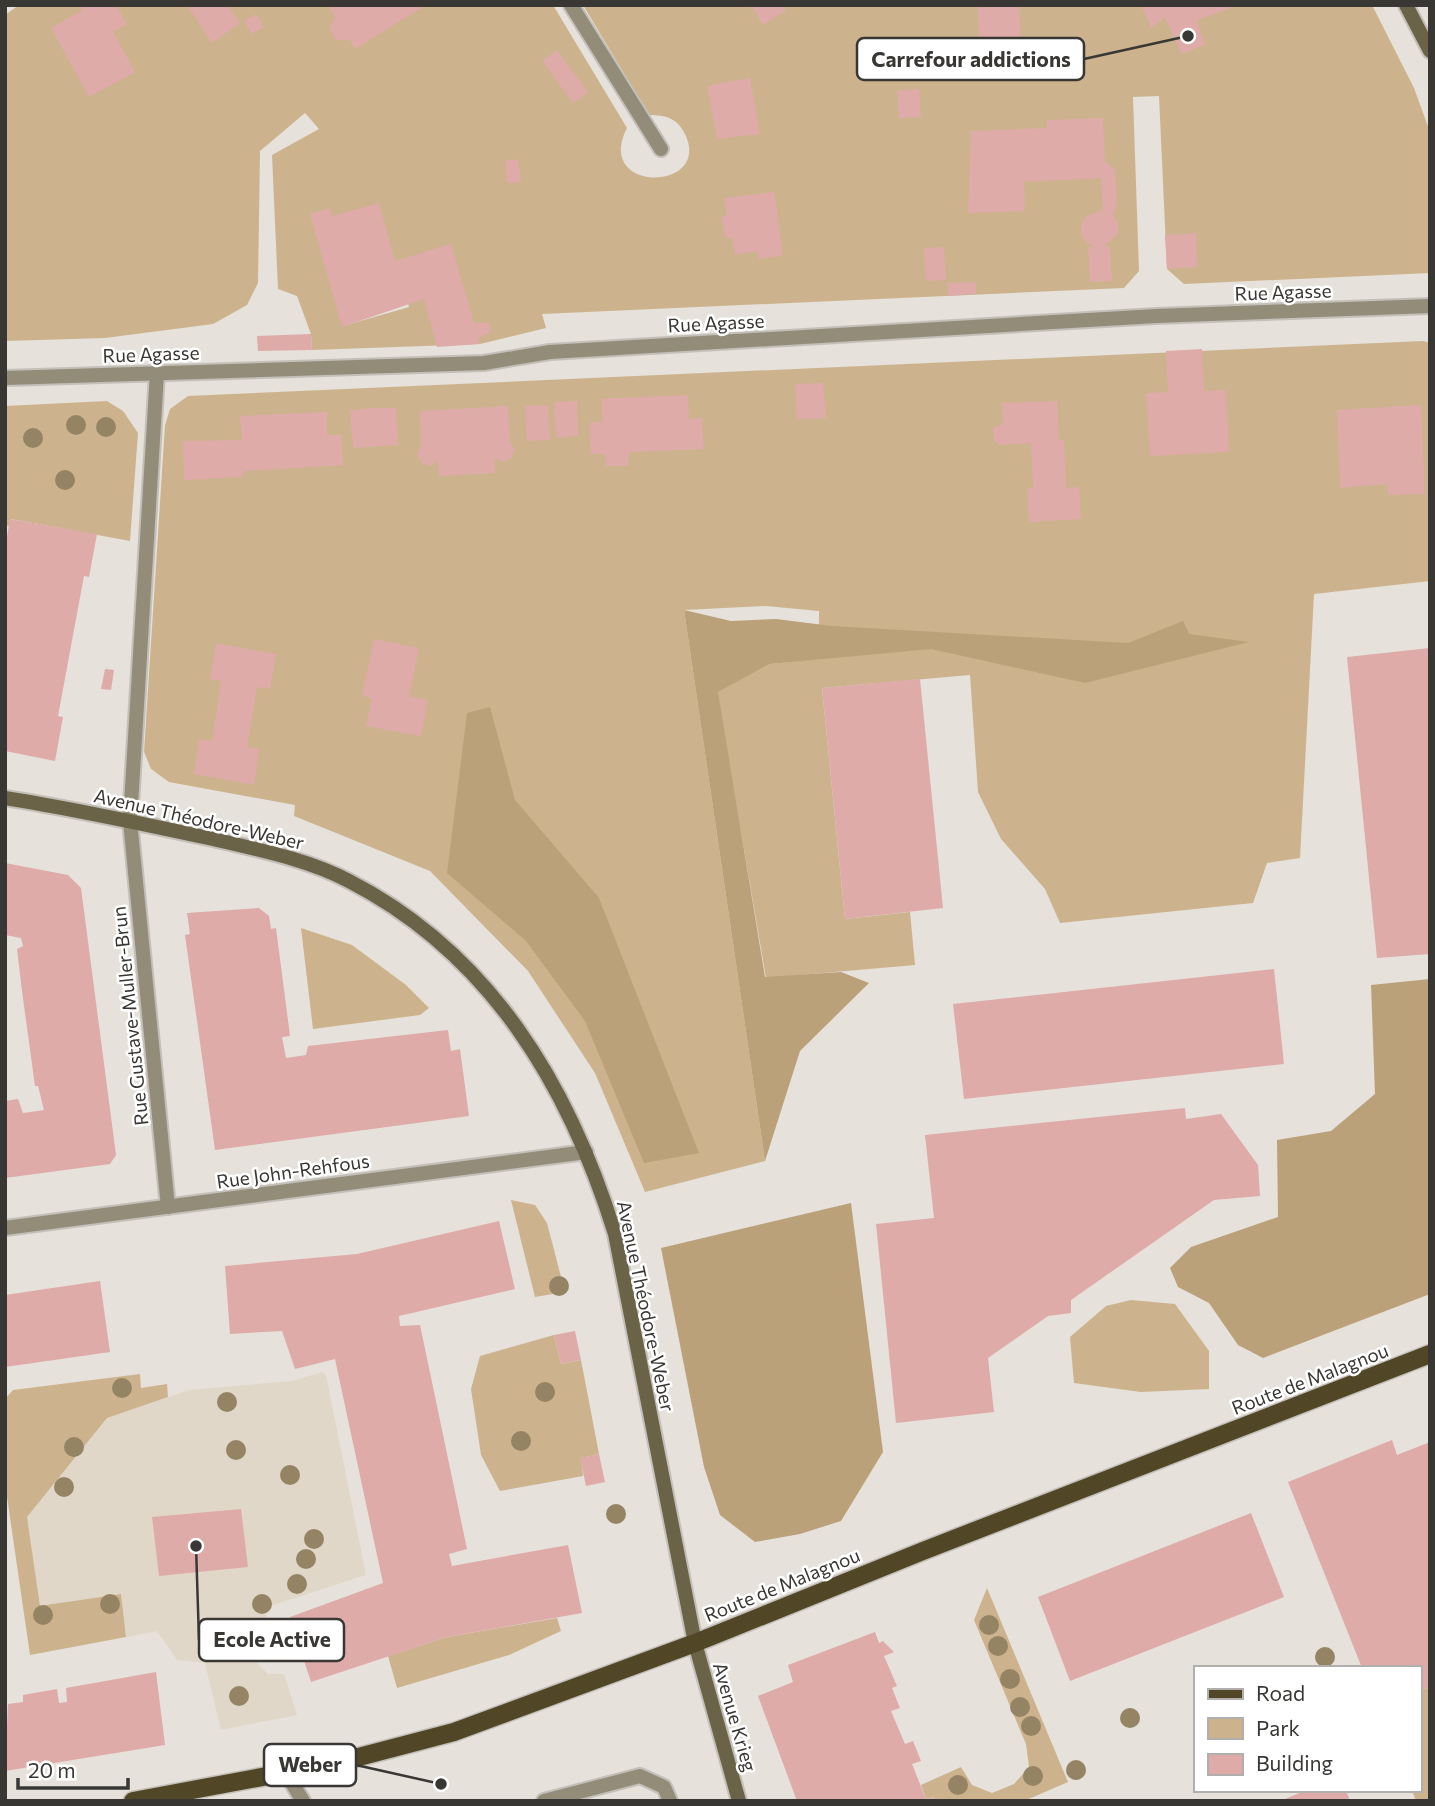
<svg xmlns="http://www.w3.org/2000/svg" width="1435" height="1806" font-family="Commissioner,sans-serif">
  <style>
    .built { fill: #e0d7c9 }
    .green { fill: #ccb38d; fill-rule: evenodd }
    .forest { fill: #bba17a }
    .building { fill: #deaba9 }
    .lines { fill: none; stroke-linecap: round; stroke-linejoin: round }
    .lane-casing { stroke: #c3bfb9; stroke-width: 18 }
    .street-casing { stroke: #c3bfb9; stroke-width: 18 }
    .secondary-casing { stroke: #c3bfb9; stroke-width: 18 }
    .primary-casing { stroke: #c3bfb9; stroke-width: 21 }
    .lane { stroke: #928c79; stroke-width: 14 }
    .street { stroke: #928c79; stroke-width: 14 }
    .secondary { stroke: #6b6348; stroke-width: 14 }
    .primary { stroke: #514625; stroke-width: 18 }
    .tree { fill: #958464 }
    .labels { text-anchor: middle; stroke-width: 5; stroke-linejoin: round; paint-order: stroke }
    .street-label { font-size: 19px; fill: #393734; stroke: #fff }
    .leader { fill: none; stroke: #393734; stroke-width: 2.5 }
    .callout-dot { fill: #393734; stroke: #fff; stroke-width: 2.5 }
    .callout { fill: #fff; stroke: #393734; stroke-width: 2.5 }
    .callout-label { font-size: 21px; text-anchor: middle; font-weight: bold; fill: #393734 }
  </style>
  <rect width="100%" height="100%" fill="#e6e1da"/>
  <path class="built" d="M322 1372 326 1375 366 1575 264 1608 270 1629 255 1649 257 1663 268 1674H284L297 1715 221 1730 205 1663 177 1660 157 1631 126 1637 121 1594 40 1607 27 1517 107 1418 189 1390 292 1381Z"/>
  <g class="green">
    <path d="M19 5H553L627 128C593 194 713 192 685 134 677 118 666 115 649 115L583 5H1372L1414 88 1430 132V273L1184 284 1167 269 1159 96 1133 97 1139 271 1124 288 542 314 546 328 480 344 312 350 311 334 297 296 278 289 272 155 319 129 305 113 260 151 258 283 247 305 213 324 105 338 5 341V15ZM395 261 409 307 343 326Z"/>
    <path d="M1423 341 1430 343V581L1314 594 1300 858 1267 863 1253 903 1060 923 1045 889 1001 839 978 792 970 675 822 688 845 919 910 912 915 965 766 978 717 692 770 664 819 659V611L766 606 684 610 765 1161 645 1192 595 1073 528 971 430 871 294 816 295 805 169 782 151 769 144 752 165 425 170 409 188 396Z"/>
    <path d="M107 401 123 411 138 433 130 541 11 519 9 526 5 525V406Z"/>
    <path d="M301 928 352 945 406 985 429 1008 420 1015 313 1029Z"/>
    <path d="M511 1200 535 1205 547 1223 565 1292 535 1297Z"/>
    <path d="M1131 1300 1175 1304 1209 1351V1389L1141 1392 1074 1383 1070 1337 1106 1306Z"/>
    <path d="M554 1335 561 1364 581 1360 599 1454 581 1458 583 1476 500 1491 481 1455 471 1389 480 1356Z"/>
    <path d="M140 1374 141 1388 167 1384 168 1397 107 1418 27 1517 40 1606 121 1594 126 1637 30 1655 5 1483V1399L13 1390Z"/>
    <path d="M987 1588 1068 1782 1024 1801H936L934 1797 926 1799 921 1785 961 1767 972 1785 992 1793 1014 1784 1029 1767 1026 1744 974 1620Z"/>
    <path d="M557 1618 561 1631 509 1655 397 1688 388 1656 447 1637Z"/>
    <path d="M1430 1687V1801H1416L1412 1790H1419V1691Z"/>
  </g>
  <g class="forest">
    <path d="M684 610 731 621 776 619 832 626 1128 643 1183 621 1189 634 1249 642 1085 683 931 649 770 664 718 692 765 977 841 972 869 983 800 1051 765 1161Z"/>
    <path d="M490 707 515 800 599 898 699 1153 644 1163 585 1021 526 941 447 873 467 713Z"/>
    <path d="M1430 979V1294L1263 1358 1238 1345 1209 1303 1178 1287 1170 1268 1191 1247 1278 1217 1277 1140 1331 1131 1375 1094 1371 985Z"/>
    <path d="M851 1203 883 1452 841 1521 800 1534 755 1542 720 1515 704 1467 661 1248Z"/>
  </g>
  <g class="building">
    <path d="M79 5H116L127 24 113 32 135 72 89 97 51 28 82 10Z"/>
    <path d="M187 5H227L240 23 212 43Z"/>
    <path d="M328 5H426L355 49 350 40H336L329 29 335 16Z"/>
    <path d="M742 5H783L786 10 763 25 751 5 744 9Z"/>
    <path d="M978 5H1019L1022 80 981 81Z"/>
    <path d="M1141 5H1236V6L1197 20 1205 45 1181 54 1165 17 1151 28Z"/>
    <path d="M256 14 264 27 252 34 244 21Z"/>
    <path d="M557 50 588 92 573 103 542 61Z"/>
    <path d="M750 78 760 134 717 139 707 86Z"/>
    <path d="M919 89 921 117 899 118 897 91Z"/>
    <path d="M1103 118 1105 161 1115 170 1117 205 1113 215 1118 223V233L1104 247H1110L1112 281 1090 282 1088 247H1095L1086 242 1081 233V225L1087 216 1103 210 1101 178 1024 182 1025 211 968 213 971 131 1047 128V120Z"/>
    <path d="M518 159 521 182 507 183 505 161Z"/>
    <path d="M774 192 783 255 759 259 757 251 735 255 732 237 726 239 721 217 727 216 724 198Z"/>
    <path d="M379 203 395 261 451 244 474 323H489L491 332 478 338 480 344 437 347 424 299 342 327 310 214 330 208 332 216Z"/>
    <path d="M1196 233 1197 267 1167 269 1165 235Z"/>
    <path d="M944 247 946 280 926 281 924 248Z"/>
    <path d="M976 282V294L948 296 947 283Z"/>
    <path d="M311 334 312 350 258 351 257 336Z"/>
    <path d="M1202 349 1204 391 1226 390 1229 452 1150 456 1146 393 1168 392 1166 351Z"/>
    <path d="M823 383 826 418 797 419 795 384Z"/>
    <path d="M688 395 689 419 702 418 704 449 629 452 628 466H606L605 454H591L589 423 602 422V399Z"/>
    <path d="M577 401 578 436 556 438 554 402Z"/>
    <path d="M1057 401 1059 440H1064L1066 488 1079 487 1081 519 1029 522 1027 489 1033 488 1031 443 999 445 994 441 993 428 1003 424 1002 403Z"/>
    <path d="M548 405 550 440 527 441 525 406Z"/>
    <path d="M1421 405 1425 494 1388 495 1387 484 1340 488 1337 410Z"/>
    <path d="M508 406 510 442 515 450 511 458 503 462 494 458 495 473 439 476 438 460 431 466 422 463 417 454 421 446 420 411Z"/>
    <path d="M373 408H396L398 445 353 448 350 410Z"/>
    <path d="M327 412V435H341L343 465 244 471 243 477 184 480 183 441 242 440 240 416Z"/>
    <path d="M10 519 97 534 89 577 84 576 58 716 63 717 55 761 5 751V548Z"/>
    <path d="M374 639 419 648 409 696 428 700 421 736 366 726 372 698 362 696Z"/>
    <path d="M216 643 276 654 270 689 257 687 247 747 259 749 254 785 194 774 199 739 212 741 221 681 210 679Z"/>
    <path d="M1430 648V954L1377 958 1347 657Z"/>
    <path d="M105 669 114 670 111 690 101 689Z"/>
    <path d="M920 679 943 908 845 919 822 688Z"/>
    <path d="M5 863 68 875 81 888 116 1155 110 1164 5 1178V1101L18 1099 23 1113 44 1110 38 1086H35L22 991 17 949 23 946 21 938 5 935Z"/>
    <path d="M259 908 269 916 271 929 276 928 290 1036 282 1037 286 1058 306 1055 308 1046 448 1030 451 1051 460 1049 469 1116 215 1150 185 935 190 934 187 913Z"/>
    <path d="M1274 969 1284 1064 964 1099 953 1004Z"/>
    <path d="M1185 1108 1186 1119 1221 1114 1258 1165 1260 1196 1214 1200 1071 1300V1313L1048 1316 988 1358 994 1412 896 1423 876 1224 934 1218 925 1135Z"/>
    <path d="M499 1221 515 1289 399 1316 400 1326 420 1325 467 1549 449 1554 452 1566 568 1545 582 1613 447 1637 311 1682 290 1617 383 1583 335 1359 295 1369 282 1331 230 1334 225 1266 357 1254Z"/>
    <path d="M100 1281 110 1352 5 1367V1295Z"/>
    <path d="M575 1331 581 1360 561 1364 554 1335Z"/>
    <path d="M1392 1440 1397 1455 1430 1442V1687L1419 1691V1668H1362L1288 1482Z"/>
    <path d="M599 1454 605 1482 586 1486 580 1458Z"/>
    <path d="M241 1509 248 1567 159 1576 152 1517Z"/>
    <path d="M1251 1513 1284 1597 1070 1681 1038 1597Z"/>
    <path d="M875 1632 879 1643 883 1641 894 1652 884 1656 897 1686 892 1688 900 1708 891 1711 905 1744 913 1741 921 1761 912 1764 926 1799 935 1797 936 1801H797L758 1696 793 1682 788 1665Z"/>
    <path d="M156 1672 165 1745 5 1771 8 1704 23 1702V1695L57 1689 59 1703 67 1702 66 1688Z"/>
    <path d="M1307 1790H1346L1350 1801H1280Z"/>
  </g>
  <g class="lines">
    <g class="lane-casing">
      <g id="lane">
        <path d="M571 5 661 149"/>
        <path d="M286 1773 303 1801"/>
        <path d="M544 1801 640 1776 664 1787 670 1801"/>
      </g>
    </g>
    <g class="street-casing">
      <g id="street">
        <path d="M157 373 130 821 168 1207"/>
        <path d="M5 378 484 363 550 352 1156 316 1430 306"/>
        <path d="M5 1228 586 1152"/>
      </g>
    </g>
    <g class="secondary-casing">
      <g id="secondary">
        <path d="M1406 5 1430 51"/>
        <path d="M5 798C75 809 144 824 213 839 259 850 307 859 349 881 491 954 569 1086 615 1234L695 1643 739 1801"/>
      </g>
    </g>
    <g class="primary-casing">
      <path id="primary" d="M133 1801 332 1764 454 1732 695 1643 923 1551 1430 1354"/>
    </g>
    <use href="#lane" class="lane"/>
    <use href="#street" class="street"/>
    <use href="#secondary" class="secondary"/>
    <use href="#primary" class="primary"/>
  </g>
  <g class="tree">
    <circle cx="76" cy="425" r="10"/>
    <circle cx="106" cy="427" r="10"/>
    <circle cx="33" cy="438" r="10"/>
    <circle cx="65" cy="480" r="10"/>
    <circle cx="559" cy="1286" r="10"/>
    <circle cx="122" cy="1388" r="10"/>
    <circle cx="545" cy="1392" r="10"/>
    <circle cx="227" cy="1402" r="10"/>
    <circle cx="521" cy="1441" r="10"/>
    <circle cx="74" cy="1447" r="10"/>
    <circle cx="236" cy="1450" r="10"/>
    <circle cx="290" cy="1475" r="10"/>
    <circle cx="64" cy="1487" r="10"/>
    <circle cx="616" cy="1514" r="10"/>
    <circle cx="314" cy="1539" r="10"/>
    <circle cx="306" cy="1559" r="10"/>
    <circle cx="297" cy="1584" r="10"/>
    <circle cx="110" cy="1604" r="10"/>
    <circle cx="262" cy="1604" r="10"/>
    <circle cx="43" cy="1615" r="10"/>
    <circle cx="989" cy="1625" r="10"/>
    <circle cx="998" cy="1646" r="10"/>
    <circle cx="1325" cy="1657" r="10"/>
    <circle cx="1010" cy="1679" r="10"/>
    <circle cx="239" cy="1696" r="10"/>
    <circle cx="1020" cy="1707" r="10"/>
    <circle cx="1130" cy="1718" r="10"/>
    <circle cx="1031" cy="1726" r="10"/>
    <circle cx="1076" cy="1770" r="10"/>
    <circle cx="1033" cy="1776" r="10"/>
    <circle cx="958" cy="1785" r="10"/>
  </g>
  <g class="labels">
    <g class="street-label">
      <text transform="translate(1283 292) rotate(-2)" y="7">Rue Agasse</text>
      <text transform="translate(716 323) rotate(-3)" y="7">Rue Agasse</text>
      <text transform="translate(151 354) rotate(-2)" y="7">Rue Agasse</text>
      <text transform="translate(199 819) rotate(13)" y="7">Avenue Théodore-Weber</text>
      <text transform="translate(130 1016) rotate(-96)" y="7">Rue Gustave-Muller-Brun</text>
      <text transform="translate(293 1171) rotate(-8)" y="7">Rue John-Rehfous</text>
      <text transform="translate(646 1306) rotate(78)" y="7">Avenue Théodore-Weber</text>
      <text transform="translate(1310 1379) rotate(-21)" y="7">Route de Malagnou</text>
      <text transform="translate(782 1585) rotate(-22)" y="7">Route de Malagnou</text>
      <text transform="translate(735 1717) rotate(74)" y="7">Avenue Krieg</text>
    </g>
  </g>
  <path class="leader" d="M1188 36L1084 59M196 1546L199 1640M441 1784L356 1765"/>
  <g class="callout-dot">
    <circle cx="1188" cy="36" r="7"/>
    <circle cx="196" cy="1546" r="7"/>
    <circle cx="441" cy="1784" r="7"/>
  </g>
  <g class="callout">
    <rect x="857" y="38" width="227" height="42" rx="7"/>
    <rect x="199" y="1619" width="145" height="42" rx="7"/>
    <rect x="264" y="1744" width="92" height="42" rx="7"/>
  </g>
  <g class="callout-label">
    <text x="971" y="67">Carrefour addictions</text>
    <text x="272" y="1647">Ecole Active</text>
    <text x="310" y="1772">Weber</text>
  </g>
  <rect width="1435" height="1806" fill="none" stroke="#393734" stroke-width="14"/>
  <rect x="1194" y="1666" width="228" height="126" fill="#ffffff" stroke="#b0afae" stroke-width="2"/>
  <rect x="1208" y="1689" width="35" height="10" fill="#514625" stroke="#b0afae" stroke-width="2"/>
  <text x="1256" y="1701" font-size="21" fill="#393734">Road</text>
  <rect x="1208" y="1718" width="35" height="21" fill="#ccb38d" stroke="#b0afae" stroke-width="2"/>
  <text x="1256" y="1736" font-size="21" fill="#393734">Park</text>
  <rect x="1208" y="1754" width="35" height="21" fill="#deaba9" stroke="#b0afae" stroke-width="2"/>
  <text x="1256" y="1771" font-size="21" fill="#393734">Building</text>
  <path d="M18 1778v10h110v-10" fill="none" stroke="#393734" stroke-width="3.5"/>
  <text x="28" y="1778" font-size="21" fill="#393734" stroke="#ffffff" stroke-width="5" paint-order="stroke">20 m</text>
</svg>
